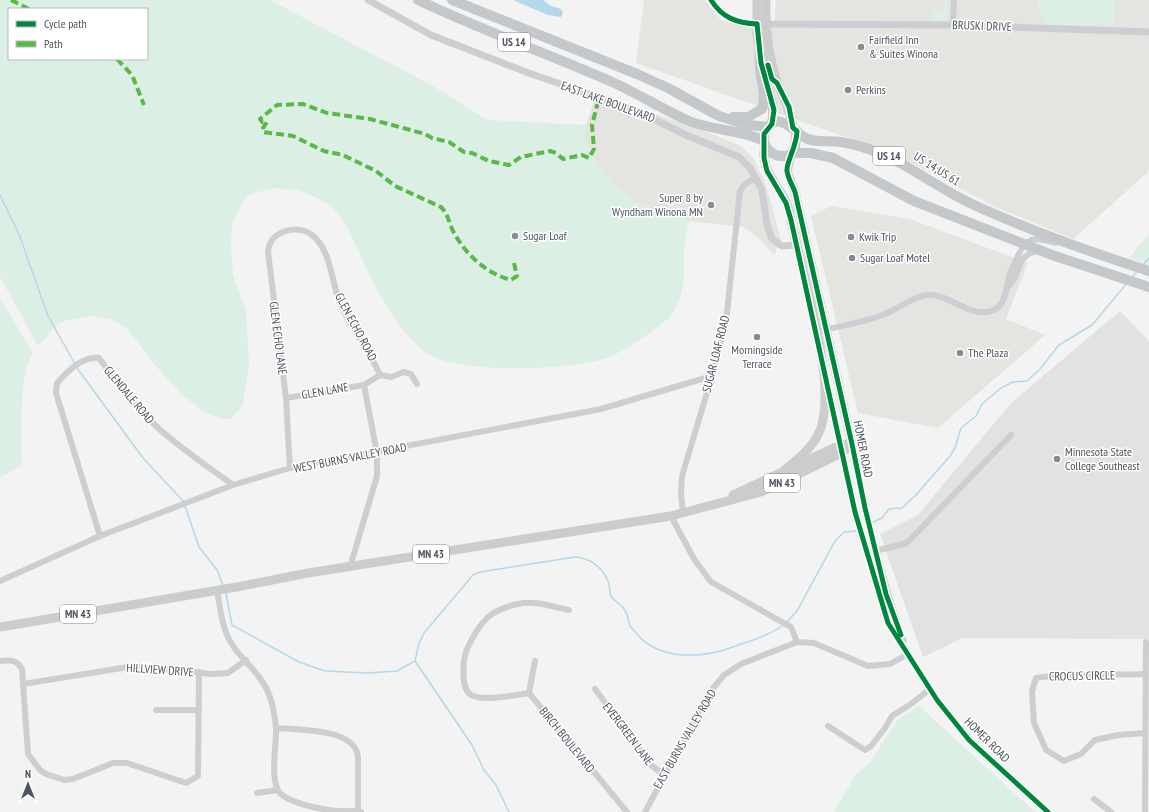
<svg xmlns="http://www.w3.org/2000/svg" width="1149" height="812" font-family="'PT Sans Narrow',sans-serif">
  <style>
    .commercial { fill: #e4e4e1 }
    .education { fill: #e2e2e3 }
    .green { fill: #dcefe5; fill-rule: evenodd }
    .water { fill: #b5d7e7 }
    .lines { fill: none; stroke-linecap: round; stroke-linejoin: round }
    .stream { stroke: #b5d7e7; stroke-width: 1.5 }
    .minor { stroke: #cdced1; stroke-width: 6 }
    .tertiary { stroke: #cdced1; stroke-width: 7 }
    .primary { stroke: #caccce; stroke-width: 9 }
    .trunk { stroke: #c4c8ca; stroke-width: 10 }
    .quiet { stroke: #58b947; stroke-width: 4; stroke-dasharray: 8 4; stroke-linecap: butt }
    .cycleway-casing { stroke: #fff; stroke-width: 8 }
    .cycleway { stroke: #00873e; stroke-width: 5 }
    .poi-dot { fill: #878b92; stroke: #fff; stroke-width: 1.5 }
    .labels { text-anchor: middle; stroke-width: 3; stroke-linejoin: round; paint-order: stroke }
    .shield { fill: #fff; stroke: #82878e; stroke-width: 1 }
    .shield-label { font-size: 11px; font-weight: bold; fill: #4c535e }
    .street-label { font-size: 12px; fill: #4c535e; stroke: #fff }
    .poi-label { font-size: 12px; fill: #4c535e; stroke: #fff; text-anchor: start }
  </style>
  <rect width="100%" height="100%" fill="#f4f3f3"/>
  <g class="commercial">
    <path d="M644 0H705L722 21 774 27 776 0H1149V171L1073 239 996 207 910 162 874 147 636 63Z"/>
    <path d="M596 96 629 107 630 105 699 129 741 146 754 159 766 185 781 239 774 255 762 241 743 227 689 221 642 206 613 185 592 156 585 138 586 125Z"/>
    <path d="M831 206 910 219 1028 263 1006 319 1045 335 938 428 858 413 811 216Z"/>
  </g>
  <path class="education" d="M1120 311 1149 341V639L963 638 923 657 880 534 918 515 1011 403Z"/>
  <g class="green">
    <path d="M0 0H270L433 86 488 120 586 125 585 138 592 156 613 185 642 206 689 221C687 230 685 240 684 249 683 257 685 266 684 274 684 287 678 308 669 318 658 328 626 350 612 356 578 371 454 375 425 352 399 331 380 297 366 267 359 253 353 237 344 222 329 198 298 186 271 189 263 190 254 194 247 196L233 220 231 242 233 275 246 310 249 364 243 405 231 419H222L206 413 182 395 153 363 128 330 111 319 89 316 60 322 38 346 0 277ZM9 9H147V59H9Z"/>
    <path d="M945 0H948V19L944 22 935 21 932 19 933 11 945 10Z"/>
    <path d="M1037 0H1115L1114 25 1048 26 1041 15Z"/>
    <path d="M1149 234V265L1129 258Z"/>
    <path d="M0 298 33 353C18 376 22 437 22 466L0 477Z"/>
    <path d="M919 706 1035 812H834L856 774 868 765 898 719Z"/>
  </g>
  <path class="water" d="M513 0H543L551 6 561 9 563 13 561 17 548 15Z"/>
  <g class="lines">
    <g class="stream">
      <path d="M0 195 19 234 48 316 75 364"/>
      <path d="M1143 265 1149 258"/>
      <path d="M1132 277 1138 271"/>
      <path d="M77 368 143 458 184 502"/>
      <path d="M185 506 199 547 217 570 223 585"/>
      <path d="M871 523 882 518 889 509 902 508 915 496 950 456 955 448 961 428 976 416 982 404 1001 388 1013 382 1027 381 1040 369 1059 345 1092 325 1127 283"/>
      <path d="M226 593 232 625 299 662 325 671 366 673 397 671 415 661"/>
      <path d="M786 623 797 611 835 541 844 532 857 531"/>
      <path d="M509 812 496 785 484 770 472 745 415 661 419 643 424 633 473 575 480 572 575 557C590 558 602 567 608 581 610 585 609 591 611 596 614 601 621 604 624 609 628 614 628 620 630 626 632 629 636 632 638 635 660 661 704 658 733 647 749 641 769 636 783 625"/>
    </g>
    <g class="minor">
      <path d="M711 0C722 18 737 23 757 24L764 37"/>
      <path d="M953 25 954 0"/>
      <path d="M765 52 770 72"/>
      <path d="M1008 287C1022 275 1015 254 1038 251"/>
      <path d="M824 330C842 326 862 322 880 316 894 312 913 296 927 295 949 293 971 320 994 310 1005 305 1006 290 1008 281 1009 273 1014 265 1017 258 1026 237 1033 236 1055 243"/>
      <path d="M380 375 391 377 404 372 411 374 417 384"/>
      <path d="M286 398 364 385 380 375C368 347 346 323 337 294 331 275 329 248 312 235 305 229 292 228 283 232 273 236 269 242 268 252L286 398 290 468"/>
      <path d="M683 513 681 493 682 476 712 376 726 322 740 191 745 184 756 178"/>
      <path d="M671 516 694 559 711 582 791 627 797 642 814 643 868 666 890 664 908 654"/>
      <path d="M100 536 56 393 57 383C68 371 82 356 99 358 117 382 134 406 156 426 180 448 207 466 233 485"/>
      <path d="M875 551 907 543 1011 435"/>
      <path d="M350 567 377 476V453L364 385"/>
      <path d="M0 581 100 536 233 485 290 468 601 409 712 376"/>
      <path d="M217 590C220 608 222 627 231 643 243 662 263 675 270 697 273 706 275 718 276 728 277 743 268 785 282 795 296 805 327 811 343 811 350 812 355 809 361 812"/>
      <path d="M0 661C10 660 16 659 22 669L28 754 40 770 46 774 64 780 73 779 113 763H127L186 783 198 776 199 672"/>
      <path d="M535 661 529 693 627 812"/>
      <path d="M23 684 134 666 212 674 228 673 246 660"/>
      <path d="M595 689 651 765 664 775"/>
      <path d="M529 693C516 695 483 702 471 695 460 688 463 659 467 649 472 638 479 626 487 618 494 611 508 606 518 604 535 600 552 607 569 610"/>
      <path d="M156 710H199"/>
      <path d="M828 726 865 750 871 746 885 728 892 716 911 704 930 689"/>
      <path d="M276 728C298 730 354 728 358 756V810"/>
      <path d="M1145 733 1118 735 1095 740 1081 754 1064 761 1046 750 1034 723 1032 691 1036 678C1072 672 1109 676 1145 674"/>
      <path d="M257 793 277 790"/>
      <path d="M1094 799 1111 812"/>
      <path d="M645 812 709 693 724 675 741 664 797 642"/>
      <path d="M1145 812 1146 642"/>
    </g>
    <g class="tertiary">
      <path d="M368 0 431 35 526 72 637 111 686 135 739 157 750 168 762 190 767 225 772 239 782 246 796 245"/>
      <path d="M763 20 766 24 953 25 1149 32"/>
      <path d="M828 386 855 512 888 623 937 700 969 740 1048 812"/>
      <path d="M852 444C865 511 880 576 903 640"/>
    </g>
    <g class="primary">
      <path d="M757 0V34L761 62"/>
      <path d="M766 0C765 28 768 55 777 82 783 99 791 110 793 128"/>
      <path d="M765 79 773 105 772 124"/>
      <path d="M765 145C759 168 777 183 786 202 789 208 790 214 791 220 801 270 841 391 818 435 809 452 794 462 780 474"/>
      <path d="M791 155 787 171 795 192 852 444"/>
      <path d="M733 495 840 445 852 444"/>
      <path d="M0 627 237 587 308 573 671 516 761 492 842 453 852 444"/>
    </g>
    <g class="trunk">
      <path d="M418 0C481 30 546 53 610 81 637 93 662 109 689 121 713 131 741 129 764 141"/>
      <path d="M452 0 637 74 668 88 719 116 748 125 769 127"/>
      <path d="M733 117H748L762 109C768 91 757 73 760 55"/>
      <path d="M797 131 795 146 791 155C786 156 781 157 776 155 765 151 760 138 767 128 781 110 796 135 808 139 818 143 831 140 841 142 896 151 926 183 974 205 1031 231 1090 252 1149 271"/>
      <path d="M793 153H811L833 158 914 201 1052 255 1149 287"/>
    </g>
    <g class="quiet">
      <path d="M11 0 29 9"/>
      <path d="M117 59 132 75 144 105"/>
      <path d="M514 263 517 276 511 280C485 273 464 253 452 229 449 221 447 213 441 207L395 186 376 171 343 155 324 151 293 136 263 132V128L267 122H262L260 119 277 105 303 104 327 113 370 119 425 134 432 138 449 142 464 152 472 153 489 161 509 165 521 157 550 151 556 153 563 159 582 155 589 158 594 149 592 125 599 98"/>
    </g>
    <g class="cycleway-casing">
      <g id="cycleway">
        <path d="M711 0C722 18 737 23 757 24"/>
        <path d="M757 24 761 63 774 110 772 124 764 134V158L767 171 786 203 791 220 855 512 888 623 937 700 969 740 1048 812"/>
        <path d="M768 65 772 79 777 83 789 107 793 128 797 131C797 146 786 162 787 171 788 179 793 186 795 192L852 444 865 508 886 594 901 635"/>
      </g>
    </g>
    <use href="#cycleway" class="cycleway"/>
  </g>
  <g class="poi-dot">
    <circle cx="861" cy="47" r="4"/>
    <circle cx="848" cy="90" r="4"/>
    <circle cx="711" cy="205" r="4"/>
    <circle cx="515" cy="236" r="4"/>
    <circle cx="851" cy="237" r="4"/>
    <circle cx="852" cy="258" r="4"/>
    <circle cx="757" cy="337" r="4"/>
    <circle cx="960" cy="353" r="4"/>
    <circle cx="1057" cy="459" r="4"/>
  </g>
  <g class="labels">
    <g class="shield">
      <rect x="498" y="33" width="32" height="18" rx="3"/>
      <rect x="873" y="147" width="32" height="18" rx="3"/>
      <rect x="764" y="474" width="36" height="18" rx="3"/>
      <rect x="413" y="545" width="36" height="18" rx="3"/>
      <rect x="60" y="605" width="36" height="18" rx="3"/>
    </g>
    <g class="shield-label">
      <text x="514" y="46">US 14</text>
      <text x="889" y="160">US 14</text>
      <text x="782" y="487">MN 43</text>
      <text x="431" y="558">MN 43</text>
      <text x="78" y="618">MN 43</text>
    </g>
    <g class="street-label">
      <text transform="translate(982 26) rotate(2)" y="4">BRUSKI DRIVE</text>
      <text transform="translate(608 102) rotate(20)" y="4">EAST LAKE BOULEVARD</text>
      <text transform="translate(937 169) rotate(32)" y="4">US 14;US 61</text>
      <text transform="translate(356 327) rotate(62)" y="4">GLEN ECHO ROAD</text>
      <text transform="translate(278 338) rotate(83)" y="4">GLEN ECHO LANE</text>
      <text transform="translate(716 354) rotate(-76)" y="4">SUGAR LOAF ROAD</text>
      <text transform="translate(325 391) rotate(-10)" y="4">GLEN LANE</text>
      <text transform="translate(129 395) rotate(50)" y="4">GLENDALE ROAD</text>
      <text transform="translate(863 449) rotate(79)" y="4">HOMER ROAD</text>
      <text transform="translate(350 458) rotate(-11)" y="4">WEST BURNS VALLEY ROAD</text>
      <text transform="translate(160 670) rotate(4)" y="4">HILLVIEW DRIVE</text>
      <text transform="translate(1082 676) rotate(-1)" y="4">CROCUS CIRCLE</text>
      <text transform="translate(628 734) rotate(53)" y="4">EVERGREEN LANE</text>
      <text transform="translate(685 739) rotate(-60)" y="4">EAST BURNS VALLEY ROAD</text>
      <text transform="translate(567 740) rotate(51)" y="4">BIRCH BOULEVARD</text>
      <text transform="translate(987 740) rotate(45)" y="4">HOMER ROAD</text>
    </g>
    <g class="poi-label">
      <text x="869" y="44">Fairfield Inn<tspan x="869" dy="14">&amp; Suites Winona</tspan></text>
      <text x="856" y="94">Perkins</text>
      <text x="703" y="202" text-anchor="end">Super 8 by<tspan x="703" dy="14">Wyndham Winona MN</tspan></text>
      <text x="523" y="240">Sugar Loaf</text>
      <text x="859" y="241">Kwik Trip</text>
      <text x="860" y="262">Sugar Loaf Motel</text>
      <text x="757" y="354" text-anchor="middle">Morningside<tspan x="757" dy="14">Terrace</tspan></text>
      <text x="968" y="357">The Plaza</text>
      <text x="1065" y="456">Minnesota State<tspan x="1065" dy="14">College Southeast</tspan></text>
    </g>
  </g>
  <rect x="8" y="8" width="140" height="52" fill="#ffffff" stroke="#b7babf"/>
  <rect x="16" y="21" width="20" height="6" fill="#00873e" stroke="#b7babf"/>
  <text x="44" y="28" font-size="12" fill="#4c535e">Cycle path</text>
  <rect x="16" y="41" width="20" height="6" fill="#58b947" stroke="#b7babf"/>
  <text x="44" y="48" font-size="12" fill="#4c535e">Path</text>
  <g transform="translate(28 784)" stroke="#ffffff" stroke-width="3" paint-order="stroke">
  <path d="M0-3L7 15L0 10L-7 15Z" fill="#4c535e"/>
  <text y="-6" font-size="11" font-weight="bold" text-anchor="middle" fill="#4c535e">N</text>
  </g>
</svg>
